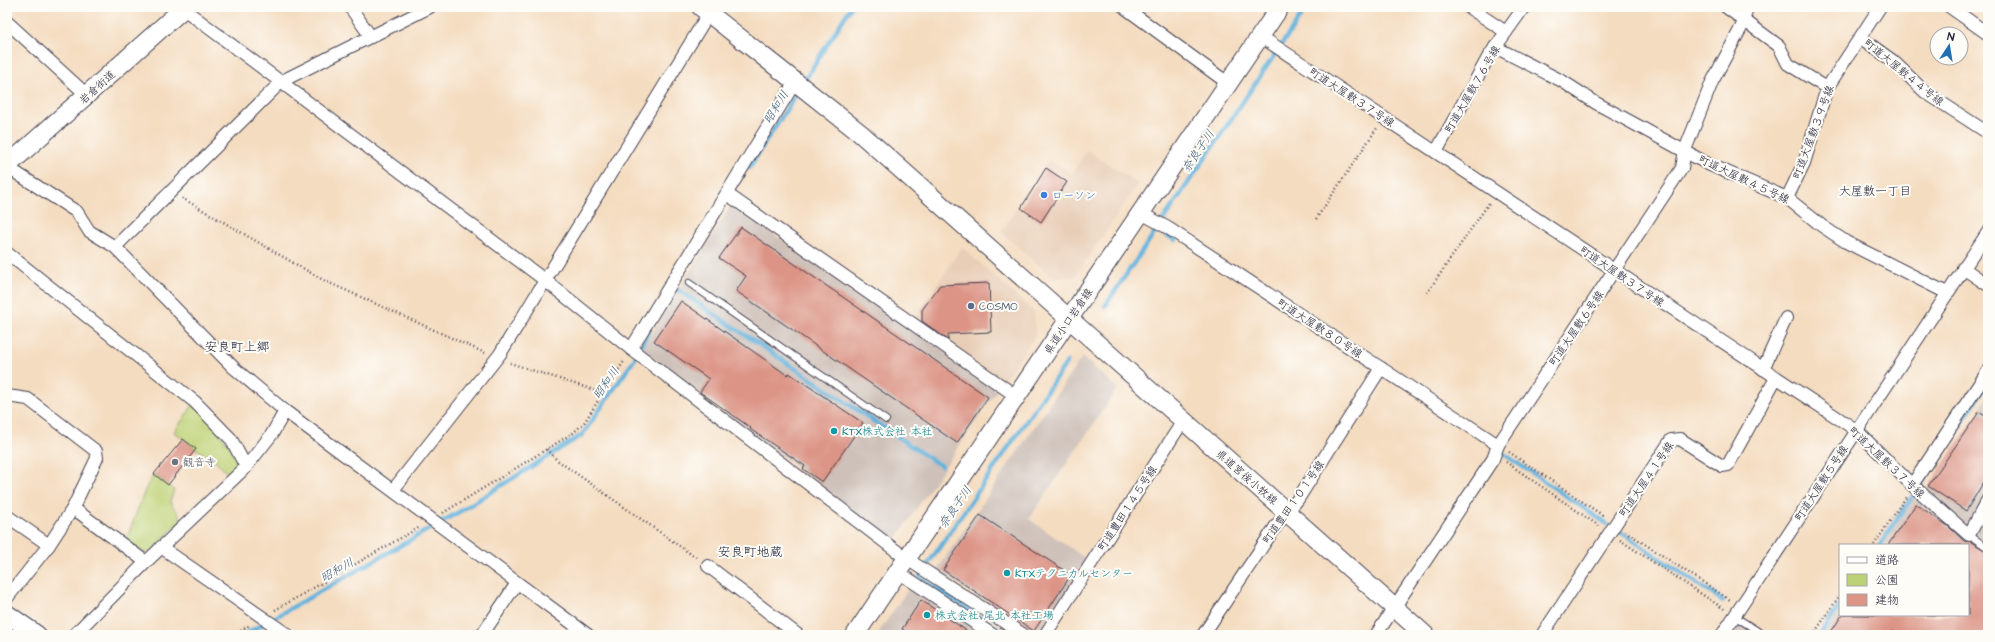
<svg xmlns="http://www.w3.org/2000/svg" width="1995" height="642" font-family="'Architects Daughter','Klee One',sans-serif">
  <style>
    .built { fill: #e8ceb7 }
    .industrial { fill: #cec1b9 }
    .green { fill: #bdd276; stroke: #707a58 }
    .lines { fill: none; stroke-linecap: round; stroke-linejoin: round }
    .stream { stroke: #63b2dd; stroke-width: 4.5 }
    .building { fill: #dc9486 }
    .lane-casing { stroke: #423e4f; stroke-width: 8 }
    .street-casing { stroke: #423e4f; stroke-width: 14 }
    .secondary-casing { stroke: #423e4f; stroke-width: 20 }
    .path { stroke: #423e4f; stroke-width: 2.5; stroke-dasharray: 1 3; stroke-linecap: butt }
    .lane { stroke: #fff; stroke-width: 6 }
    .street { stroke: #fff; stroke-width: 12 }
    .secondary { stroke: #fff; stroke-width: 18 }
    .shop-dot { fill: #3f7fe0; stroke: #fdfcf7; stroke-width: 1.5 }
    .service-dot { fill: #5c6f8a; stroke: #fdfcf7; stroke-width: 1.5 }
    .culture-dot { fill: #0f9aa8; stroke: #fdfcf7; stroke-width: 1.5 }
    .worship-dot { fill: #6b7280; stroke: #fdfcf7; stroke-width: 1.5 }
    .labels { text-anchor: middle; stroke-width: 4; stroke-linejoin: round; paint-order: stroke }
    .street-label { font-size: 11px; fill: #22223b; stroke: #fdfcf7 }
    .shop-label { font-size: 11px; fill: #366cbe; stroke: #fdfcf7; text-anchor: start }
    .service-label { font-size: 11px; fill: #4e5e75; stroke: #fdfcf7; text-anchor: start }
    .culture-label { font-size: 11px; fill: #0d838f; stroke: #fdfcf7; text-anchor: start }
    .worship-label { font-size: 11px; fill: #5b616d; stroke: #fdfcf7; text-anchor: start }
    .water-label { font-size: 12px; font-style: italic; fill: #3c5c7c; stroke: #fdfcf7 }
    .neighbourhood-label { font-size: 12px; fill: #22223b; stroke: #fdfcf7 }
    .quarter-label { font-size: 13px; fill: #22223b; stroke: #fdfcf7 }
  </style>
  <rect width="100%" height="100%" fill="#fdfcf7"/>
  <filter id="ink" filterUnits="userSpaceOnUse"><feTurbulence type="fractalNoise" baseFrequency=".025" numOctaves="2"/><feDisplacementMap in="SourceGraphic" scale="8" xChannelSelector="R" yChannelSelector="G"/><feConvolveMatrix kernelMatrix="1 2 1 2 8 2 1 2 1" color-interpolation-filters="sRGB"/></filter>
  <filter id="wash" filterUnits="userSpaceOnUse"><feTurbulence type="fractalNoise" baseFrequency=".012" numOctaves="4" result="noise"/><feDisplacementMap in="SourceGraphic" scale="16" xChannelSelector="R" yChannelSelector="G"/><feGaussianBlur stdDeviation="0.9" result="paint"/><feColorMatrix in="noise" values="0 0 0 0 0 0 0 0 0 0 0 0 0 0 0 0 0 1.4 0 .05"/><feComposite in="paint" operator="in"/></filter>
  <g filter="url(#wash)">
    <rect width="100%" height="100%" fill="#f4dcc0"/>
    <g class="built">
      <path d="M1087 150 1138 184 1075 277 1053 278 1001 232 1049 160 1072 174Z"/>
      <path d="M962 247 1034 312 1036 334 1003 381 913 320Z"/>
    </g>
    <g class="industrial">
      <path d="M731 205 999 387 894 542 642 349Z"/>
      <path d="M1082 357 1118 388 1029 519 1088 560 1040 635H1036L937 570Z"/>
      <path d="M1988 394V635H1817L1840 600V615H1968V545H1877L1911 494 1928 486 1979 412Z"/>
      <path d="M911 585 987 635H877Z"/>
      <path d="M1734 616 1764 635H1722Z"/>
    </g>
    <g class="green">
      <path d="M195 402 246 467 233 480 215 460 196 449 174 432Z"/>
      <path d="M154 474 174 490 170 502 182 519 150 552 144 553 126 540 146 488Z"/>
    </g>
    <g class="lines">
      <g class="stream">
        <path d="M803 83 851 7"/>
        <path d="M749 168 799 90"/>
        <path d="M1159 230 1175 240"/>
        <path d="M675 288 941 466"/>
        <path d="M1105 306 1307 7"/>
        <path d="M1501 452 1607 524"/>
        <path d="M1616 529 1723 601"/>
        <path d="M1880 545 1983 390"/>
        <path d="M244 635 459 512 582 435 634 360 649 331"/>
        <path d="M1007 635 919 577 1067 362"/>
        <path d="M1820 635 1840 605"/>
      </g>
    </g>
    <g id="blocks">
      <g class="building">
        <path d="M1046 168 1067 182 1041 222 1021 208Z"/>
        <path d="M741 227 988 397 957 443 736 291 746 276 719 258Z"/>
        <path d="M989 283 991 332 948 334V340L922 321V310L940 285Z"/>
        <path d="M681 301 787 375 789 373 863 423 822 482 803 469 805 466 750 429 751 428 700 392 709 379 654 341Z"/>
        <path d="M1979 412 1988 418V475L1966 511 1928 486Z"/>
        <path d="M183 439 196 449 168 485 154 474Z"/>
        <path d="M1916 504 1948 526 1964 541 1971 542 1988 552V635H1899L1892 631 1889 635H1829L1842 615H1968V545H1888Z"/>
        <path d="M980 515 1071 575 1034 631 943 570Z"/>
        <path d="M921 600 973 635H912L902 629Z"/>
      </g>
    </g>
  </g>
  <g filter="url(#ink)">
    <use href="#blocks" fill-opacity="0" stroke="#423e4f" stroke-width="1"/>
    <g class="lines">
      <g class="lane-casing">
        <g id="lane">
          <path d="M689 283 886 420"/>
          <path d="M1969 535 1988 548"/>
          <path d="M1734 616 1764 635"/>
        </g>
      </g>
      <g class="street-casing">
        <g id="street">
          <path d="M181 7 546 281 631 349 907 559 1024 635"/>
          <path d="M350 7 371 37"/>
          <path d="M1124 7 1229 84"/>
          <path d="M1468 7 1506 32"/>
          <path d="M1726 7 1779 46 1788 64 1827 88"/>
          <path d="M1950 7 1988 34"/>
          <path d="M7 22 88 96"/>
          <path d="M1260 36 1856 430 1912 485 1969 535 1988 499"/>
          <path d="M1861 38 1893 61 1925 92 1988 133"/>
          <path d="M1495 47 1562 81 1596 103 1708 164 1787 198 1822 226 1846 242 1947 293"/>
          <path d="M1436 152 1489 56 1524 7"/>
          <path d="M7 167 77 212 89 231 115 247 234 368 285 411 588 635"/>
          <path d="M727 194 1016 396"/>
          <path d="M1787 198 1804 163 1827 88 1880 7"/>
          <path d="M1141 213 1168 228 1498 445"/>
          <path d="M115 247 282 81 430 7"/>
          <path d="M7 253 195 402 231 439 246 467"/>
          <path d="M1963 268 1988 285"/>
          <path d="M631 349 795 82"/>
          <path d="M1763 369 1786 318"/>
          <path d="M7 396 28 399 96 451 97 458 73 508 49 545 7 598"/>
          <path d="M1912 485 1988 371"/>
          <path d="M393 490 500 354 712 8"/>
          <path d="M73 508 146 562"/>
          <path d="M7 516 49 545"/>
          <path d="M161 547 288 635"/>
          <path d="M708 566 798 635"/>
          <path d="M898 572 993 635"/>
          <path d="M74 635 146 562 246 467 272 434 285 411"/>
          <path d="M482 635 517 583"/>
          <path d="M1045 635 1183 421"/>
          <path d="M1203 635 1276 526 1298 499 1381 368"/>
          <path d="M1376 635 1493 459 1498 445 1682 168 1685 150 1712 82 1742 26 1747 7"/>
          <path d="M1542 635 1671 440 1680 439 1722 466 1728 465 1776 378"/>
          <path d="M1722 635 1988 232"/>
        </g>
      </g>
      <g class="secondary-casing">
        <g id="secondary">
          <path d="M701 7 860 133 1425 635"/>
          <path d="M7 166 185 7"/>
          <path d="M7 614 37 635"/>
          <path d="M855 635 1280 7"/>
        </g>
      </g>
      <g class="path">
        <path d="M182 198 323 280 485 353"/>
        <path d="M1316 219 1377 128"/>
        <path d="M1427 293 1489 203"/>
        <path d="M603 393 625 360"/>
        <path d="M547 449 557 460 698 559"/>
        <path d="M1509 452 1605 517"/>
        <path d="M1506 462 1599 526"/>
        <path d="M443 513 573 433 584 423 603 393 510 363"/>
        <path d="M1625 531 1730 600"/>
        <path d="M1620 540 1724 609"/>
        <path d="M1874 545 1906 497"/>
        <path d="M275 610 420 527"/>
        <path d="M234 635 250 625"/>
        <path d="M1813 635 1840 595"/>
      </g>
      <use href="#lane" class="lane"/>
      <use href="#street" class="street"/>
      <use href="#secondary" class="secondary"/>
    </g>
  </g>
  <circle class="shop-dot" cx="1044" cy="195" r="4"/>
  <circle class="service-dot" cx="971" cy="306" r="4"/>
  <g class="culture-dot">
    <circle cx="834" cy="431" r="4"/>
    <circle cx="1007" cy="573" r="4"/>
    <circle cx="927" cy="615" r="4"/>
  </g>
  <circle class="worship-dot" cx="175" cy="462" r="4"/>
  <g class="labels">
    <g class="street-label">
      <text transform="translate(1904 72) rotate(39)" y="4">町道大屋敷４４号線</text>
      <text transform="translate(97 87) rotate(-42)" y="4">岩倉街道</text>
      <text transform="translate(1472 89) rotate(-60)" y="4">町道大屋敷７６号線</text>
      <text transform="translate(1352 97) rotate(33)" y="4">町道大屋敷３７号線</text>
      <text transform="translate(1813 132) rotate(-70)" y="4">町道大屋敷３９号線</text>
      <text transform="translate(1744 179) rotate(25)" y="4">町道大屋敷４５号線</text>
      <text transform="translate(1622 276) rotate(34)" y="4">町道大屋敷３７号線</text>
      <text transform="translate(1068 321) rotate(-56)" y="4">県道小口岩倉線</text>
      <text transform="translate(1320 328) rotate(33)" y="4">町道大屋敷８０号線</text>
      <text transform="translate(1576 328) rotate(-56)" y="4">町道大屋敷６号線</text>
      <text transform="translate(1887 462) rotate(43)" y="4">町道大屋敷３７号線</text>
      <text transform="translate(1247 477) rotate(41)" y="4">県道宮後小牧線</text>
      <text transform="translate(1646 479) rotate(-56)" y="4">町道大屋４１号線</text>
      <text transform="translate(1821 483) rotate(-57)" y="4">町道大屋敷５号線</text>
      <text transform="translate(1293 502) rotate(-55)" y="4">町道豊田１０１号線</text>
      <text transform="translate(1127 508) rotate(-57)" y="4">町道豊田１４５号線</text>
    </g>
    <g class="shop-label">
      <text x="1052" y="199">ローソン</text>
    </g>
    <g class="service-label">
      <text x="979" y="310">COSMO</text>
    </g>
    <g class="culture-label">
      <text x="842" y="435">KTX株式会社 本社</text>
      <text x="1015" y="577">KTXテクニカルセンター</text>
      <text x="935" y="619">株式会社 尾北 本社工場</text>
    </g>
    <g class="worship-label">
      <text x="183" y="466">観音寺</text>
    </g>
    <g class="water-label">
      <text transform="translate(776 107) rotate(-58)" y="4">昭和川</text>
      <text transform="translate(1198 151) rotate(-56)" y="4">奈良子川</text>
      <text transform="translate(606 383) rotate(-55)" y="4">昭和川</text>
      <text transform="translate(955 507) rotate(-55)" y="4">奈良子川</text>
      <text transform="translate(337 570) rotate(-30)" y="4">昭和川</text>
    </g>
    <g class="neighbourhood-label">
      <text x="1875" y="195">大屋敷一丁目</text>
    </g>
    <g class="quarter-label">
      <text x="237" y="351">安良町上郷</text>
      <text x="750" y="556">安良町地蔵</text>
    </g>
  </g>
  <rect width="1995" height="642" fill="none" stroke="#fdfcf7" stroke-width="24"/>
  <rect x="1839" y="544" width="130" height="72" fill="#fdfcf7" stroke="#a5a5ac"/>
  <rect x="1847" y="557" width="20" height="6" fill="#ffffff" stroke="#a5a5ac"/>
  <text x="1875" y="564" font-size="12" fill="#22223b">道路</text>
  <rect x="1847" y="574" width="20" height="12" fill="#bdd276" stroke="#a5a5ac"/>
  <text x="1875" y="584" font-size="12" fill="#22223b">公園</text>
  <rect x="1847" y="594" width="20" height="12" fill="#dc9486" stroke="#a5a5ac"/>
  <text x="1875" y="604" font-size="12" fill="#22223b">建物</text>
  <g transform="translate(1949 46) rotate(12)"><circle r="19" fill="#fdfcf7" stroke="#a5a5ac"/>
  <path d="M0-3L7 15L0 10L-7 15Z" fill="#1f6fb2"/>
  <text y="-6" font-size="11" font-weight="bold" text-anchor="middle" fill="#22223b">N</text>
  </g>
</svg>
